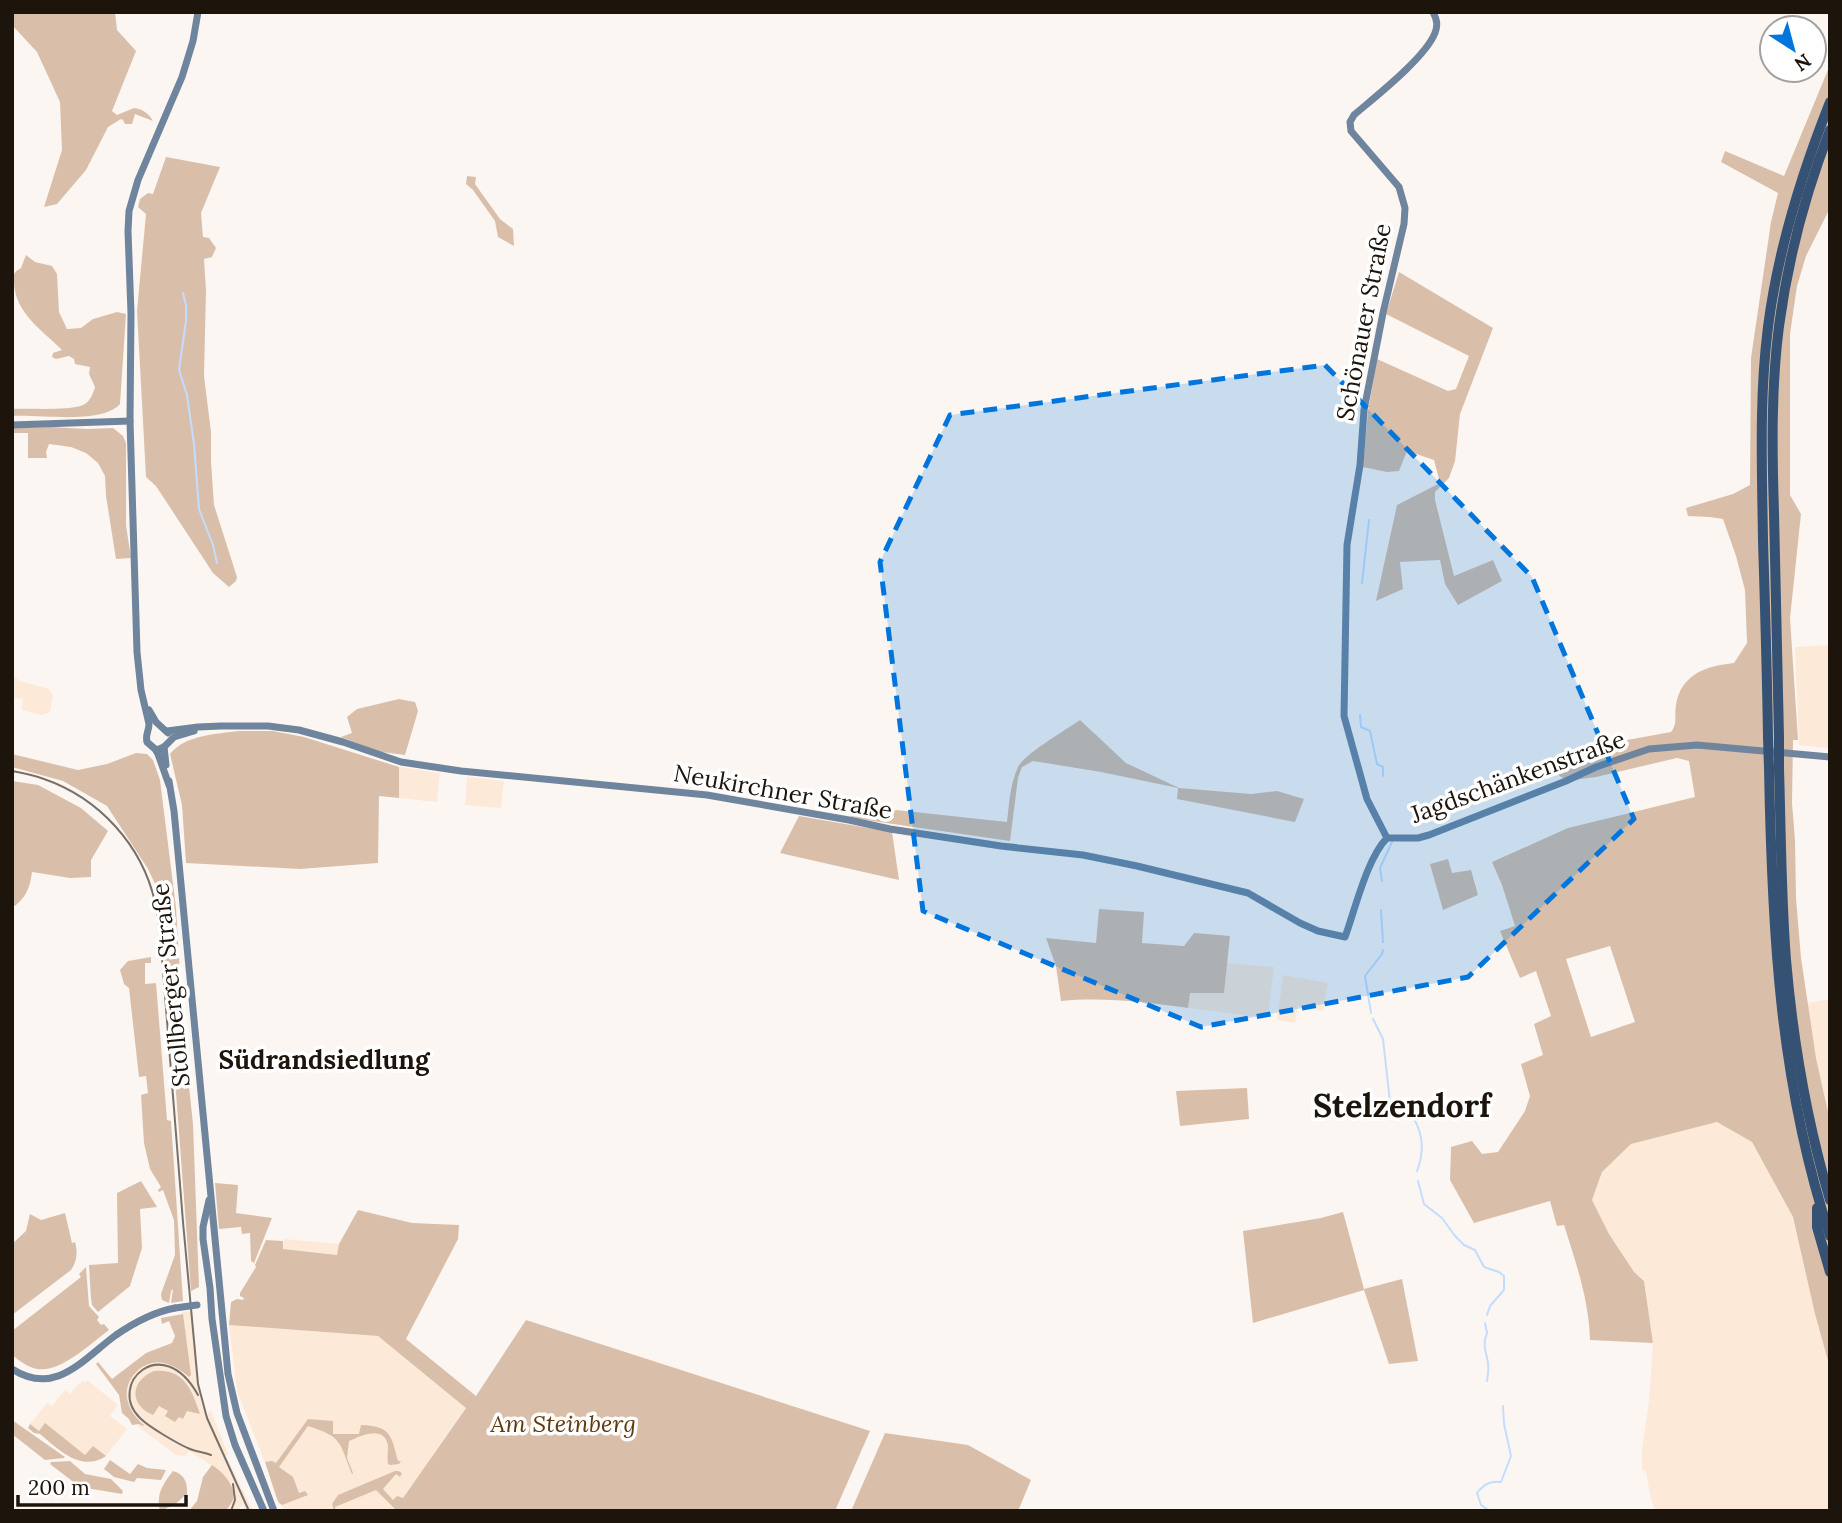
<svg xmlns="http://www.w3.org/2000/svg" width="1842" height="1523" font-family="Lora,serif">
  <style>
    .built { fill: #fde9d8 }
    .green { fill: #d9bfa9; fill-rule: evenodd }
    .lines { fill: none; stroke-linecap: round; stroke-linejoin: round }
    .stream { stroke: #c3ddff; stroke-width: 2 }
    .secondary { stroke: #6f849d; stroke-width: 7 }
    .highway { stroke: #355274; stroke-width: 10 }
    .tram { stroke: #78716a; stroke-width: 2 }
    .secondary-bridge { stroke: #6f849d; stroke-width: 7 }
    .highway-bridge { stroke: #355274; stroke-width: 10 }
    .marked { fill: #0076dd; fill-opacity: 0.2; stroke: #0076dd; stroke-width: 5; stroke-dasharray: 14 9; stroke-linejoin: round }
    .labels { text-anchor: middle; stroke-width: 7; stroke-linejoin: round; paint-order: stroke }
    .street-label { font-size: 24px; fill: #1d140c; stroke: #fff }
    .park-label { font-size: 24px; font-style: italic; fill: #61390f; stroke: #fff }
    .neighbourhood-label { font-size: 26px; font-weight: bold; fill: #1d140c; stroke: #fff }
    .district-label { font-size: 32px; font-weight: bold; fill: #1d140c; stroke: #fff }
  </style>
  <rect width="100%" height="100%" fill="#fcf6f2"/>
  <g class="built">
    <path d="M1830 645V748L1799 745 1795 647Z"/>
    <path d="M12 675 20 681 49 689 53 695 50 712 42 715 22 710 23 699 12 697Z"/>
    <path d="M399 767 440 773 437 802 399 798Z"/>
    <path d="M467 777 504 781 501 808 465 805Z"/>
    <path d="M1227 963 1274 967 1268 1018 1188 1008 1190 993H1224Z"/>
    <path d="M1283 975 1328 983 1323 1011 1298 1006 1295 1023 1277 1020Z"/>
    <path d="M1830 999V1121L1816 1058 1807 1003Z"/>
    <path d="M1717 1122 1752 1142 1793 1217 1815 1314 1830 1368V1511H1656L1651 1500 1646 1472 1642 1470V1450L1649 1401 1653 1343 1644 1281 1634 1272 1609 1234 1592 1200 1602 1172 1631 1144Z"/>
    <path d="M284 1239 339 1244 337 1255 283 1249Z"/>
    <path d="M192 1311 199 1384 205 1409 207 1414 211 1411 228 1454 226 1456 253 1511H245L242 1504 239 1511H226L234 1498 232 1486 219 1470 189 1451 185 1456 176 1455 140 1428 112 1383 135 1367 187 1348 182 1312Z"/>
    <path d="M229 1325 378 1336 466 1407 394 1511H284L237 1391Z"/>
    <path d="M87 1380 118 1405 110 1416 127 1429 106 1456 93 1446 85 1455 45 1424 39 1431 30 1424 47 1403 52 1406 65 1390 70 1394 79 1383 80 1384 82 1381 85 1383Z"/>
  </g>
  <g class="green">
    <path d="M12 12H115L117 30 136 51 112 111 117 115 134 108C142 109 149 113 153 121L135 114 132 124H125L123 120 121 119 108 127 86 170 57 204 44 207 62 150 60 102 37 52 12 25Z"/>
    <path d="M1830 65V208L1806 256 1797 286 1790 334V495L1801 514 1790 618 1798 740H1793L1792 803 1795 840 1796 898 1801 958 1816 1058 1830 1121V1368L1815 1314 1793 1217 1752 1142 1717 1122 1631 1144 1602 1172 1592 1200 1609 1234 1634 1272 1644 1281 1653 1343 1590 1340C1589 1300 1576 1263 1564 1225L1557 1226 1550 1201 1474 1223 1450 1180 1451 1147 1472 1141 1482 1154 1498 1152 1525 1111 1530 1096 1521 1064 1543 1055 1534 1024 1551 1016 1536 971 1520 978 1500 931 1515 926 1502 885 1492 862 1568 828 1695 797 1689 761 1677 758 1596 777 1566 781 1554 771 1605 744 1671 732C1678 723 1674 715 1676 705 1681 674 1706 666 1734 663L1747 643 1745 590 1736 556 1723 519 1710 517 1688 516 1686 508 1733 494 1750 485 1751 358 1771 222 1778 193 1721 162 1725 151 1784 176ZM1610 946 1635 1022 1591 1037 1566 959Z"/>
    <path d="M166 157 220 167 201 213 203 237 209 238 216 248 212 257 204 259 206 290 204 376 211 432V462L214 505 237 577 236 581 229 587 213 573 156 486 146 477 137 311 146 214 138 207 140 199 148 193 153 194Z"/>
    <path d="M467 176 476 177 475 184 500 219 513 229 514 246 498 237 495 221 473 190 466 184Z"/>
    <path d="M26 255 35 262 52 266 57 274 59 312 67 329 81 328 93 319 117 312 126 314 120 404C101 425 40 414 12 416V409C29 408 68 411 83 405 90 402 93 394 95 387L89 374 90 367 75 364 74 359 69 356 56 359 52 357 53 353 62 350C41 329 15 313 14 282 13 274 14 272 21 268Z"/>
    <path d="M1399 272 1493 328 1460 414 1455 461 1449 478 1435 492V500L1454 576 1493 560 1502 581 1458 605 1445 584 1440 560 1400 562 1403 589 1376 601 1397 505 1440 483 1434 460 1407 451 1399 471 1387 472 1363 467 1368 411 1377 359 1448 391 1456 389 1469 356 1386 314Z"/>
    <path d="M52 427 87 429 113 428 123 436 126 443V525L131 558 116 559 106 496 105 476 98 463 86 453 71 447 49 444 46 452 47 458H28V433H12V428Z"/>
    <path d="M399 699 415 702 418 711 405 755 374 751 341 737 352 733 347 717 357 709Z"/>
    <path d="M1080 720 1126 763 1179 788 1251 794 1277 791 1304 799 1295 822 1177 799 1178 788 1101 772 1033 761 1022 767 1018 778 1010 841 852 818 850 814H887L896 810 1007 822C1009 804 1010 784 1018 767 1023 755 1067 729 1080 720Z"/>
    <path d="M239 731H273L304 737 399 767V798L379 796 378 863 300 869 186 863 182 805 170 754C185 735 216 734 239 731Z"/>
    <path d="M136 753 147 754 153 760 160 780 176 908 184 1039 193 1124 199 1287 191 1291 169 1000 160 908 163 907 157 888 148 869 107 806 63 781 12 767V754L78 770 107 764Z"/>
    <path d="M12 781 38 785 81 808 108 831 91 860V877L70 878 32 872C30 888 26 898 12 908Z"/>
    <path d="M799 816 892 832 899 880 780 853Z"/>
    <path d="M1448 859 1452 873 1471 870 1478 895 1443 910 1430 864Z"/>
    <path d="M1099 909 1144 912 1142 943 1184 946 1194 933 1230 936 1224 993H1190L1188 1008C1144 1002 1105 997 1061 1001L1056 966 1046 938 1096 943Z"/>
    <path d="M151 957V963H145V984L156 983 167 1120 171 1121 183 1301 171 1303 173 1289 171 1291 169 1303 162 1300 161 1294 175 1255 174 1220 163 1190 159 1192 158 1190 161 1187 150 1169 144 1143 141 1095 148 1093 146 1076 139 1077 129 988 124 984 120 970 128 961Z"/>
    <path d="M1247 1088 1249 1119 1180 1126 1176 1091Z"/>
    <path d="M141 1181 157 1207 140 1209 142 1248 130 1286 98 1312 92 1305 91 1299 89 1265 118 1263 117 1193Z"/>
    <path d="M215 1183 238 1185 236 1213 272 1218 254 1263 251 1261 250 1233 242 1234 241 1227 219 1229Z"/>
    <path d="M358 1210 412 1223 459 1225 458 1239 406 1339 476 1396 526 1320 870 1431 835 1511H394L395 1509 376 1490 335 1507 336 1511H334L332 1504 338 1495 395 1471H398L402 1473 400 1477 396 1474 383 1489 393 1500 397 1496 403 1498 466 1408 378 1336 229 1325 231 1302 237 1299 243 1300 244 1298 240 1296V1293L256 1267 255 1265 266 1240 283 1241V1249L337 1255 339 1244Z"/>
    <path d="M1343 1212 1364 1289 1402 1279 1418 1361 1389 1364 1364 1290 1253 1323 1243 1231 1321 1218Z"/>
    <path d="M65 1213 72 1243 75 1242C78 1252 77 1261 71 1270L12 1315V1244L26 1231 30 1214 41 1220Z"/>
    <path d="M86 1267 89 1306 99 1317 97 1320 101 1325 104 1324 109 1330C91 1343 61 1373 37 1369 27 1367 20 1361 12 1355V1331L81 1277 79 1274Z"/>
    <path d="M183 1314 191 1375 189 1377C182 1371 173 1365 164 1363 143 1358 121 1381 128 1402 130 1411 137 1419 144 1425L143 1426 139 1424 132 1425 129 1419 122 1413 119 1395 96 1364 98 1362 112 1379 146 1353 172 1343 175 1336 169 1321 162 1324 161 1318Z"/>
    <path d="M154 1371C184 1368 192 1390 200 1414L187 1411 183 1419 179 1417 175 1422 165 1416 168 1411 159 1406 153 1415C129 1405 130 1381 154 1371Z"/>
    <path d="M308 1419 333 1421V1434H359L361 1425C391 1426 391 1435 398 1461H401L399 1464 390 1465 388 1464C387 1458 388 1451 388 1446 385 1424 360 1436 349 1441L347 1458 353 1473 352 1474C339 1442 343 1437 308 1426L279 1467 293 1477 299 1493 305 1491 308 1495 282 1505 279 1503 277 1499 265 1462 272 1461 276 1463Z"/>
    <path d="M12 1420 65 1457 64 1458 45 1460 12 1434Z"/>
    <path d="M45 1423 85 1455 93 1446 106 1456C81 1473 58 1449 40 1434L34 1433 28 1428 30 1424 39 1431Z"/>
    <path d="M885 1433 968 1445 1031 1480 1018 1511H851Z"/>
    <path d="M110 1460 130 1474 138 1464 147 1468 166 1470 161 1480 137 1478 134 1482 114 1477 104 1469Z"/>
    <path d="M70 1461 85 1474 111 1479 123 1491 122 1494 80 1487 50 1464 51 1462Z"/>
    <path d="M212 1465C223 1472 237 1487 233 1500 231 1504 228 1507 226 1511H189L197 1501 203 1477Z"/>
    <path d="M173 1471C185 1474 188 1484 187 1495H185C177 1504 171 1507 160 1511 156 1494 163 1484 173 1471Z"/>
  </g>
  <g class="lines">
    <g class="stream">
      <path d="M183 293 186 306V321L179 370 187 395 194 444 199 509 213 545 217 563"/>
      <path d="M1362 583 1369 520"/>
      <path d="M1360 715 1361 727 1370 731 1377 764 1383 767V776"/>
      <path d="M1382 881 1380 868 1392 842"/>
      <path d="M1381 910 1383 942"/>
      <path d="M1371 1013 1365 976 1382 954 1383 950"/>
      <path d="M1373 1019 1383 1039 1390 1102 1400 1113 1414 1119C1424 1136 1424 1153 1417 1171"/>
      <path d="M1418 1181 1424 1204 1442 1218 1455 1236 1464 1245 1475 1250 1484 1267 1499 1272 1504 1276V1290L1490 1306 1487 1315"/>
      <path d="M1485 1323 1487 1333C1482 1344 1486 1351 1488 1363 1489 1369 1488 1375 1487 1381"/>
      <path d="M1490 1511 1481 1505 1477 1493C1484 1484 1490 1481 1501 1482L1511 1456 1504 1424 1503 1406"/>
    </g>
    <g class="secondary">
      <path d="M12 425 130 421"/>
      <path d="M149 710 156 722 168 733"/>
      <path d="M167 731 198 727 221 726H268L299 730 343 742 401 762 461 771 707 795 849 820 890 829 1001 846 1083 855 1137 866 1248 893 1300 923 1318 931 1345 937C1355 910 1367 858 1387 838"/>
      <path d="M164 747 166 765"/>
      <path d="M159 749 164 747 174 737 194 731"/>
      <path d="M169 781 174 811 228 1374 237 1413 274 1511"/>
      <path d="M169 785 158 754 155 749 147 742C145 735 149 731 149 724L141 690 137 652 130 421 131 313 128 231 129 211 138 180 182 77 193 41 198 12"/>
      <path d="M1387 838 1367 799 1344 716 1347 545 1360 465 1364 410 1383 313 1404 224 1405 208 1399 187 1351 131 1350 122 1354 115C1375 97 1425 58 1435 33 1438 25 1437 20 1433 12"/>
      <path d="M1387 838H1418L1429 835 1566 781 1596 767 1649 749 1697 745 1830 757"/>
      <path d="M209 1200 203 1227V1239L210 1288 212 1319 226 1416 235 1445 264 1511"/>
      <path d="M12 1369C56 1397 83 1359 116 1335 135 1322 153 1312 175 1308"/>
    </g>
    <g class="highway">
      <path d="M1768 737C1767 671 1765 605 1763 540 1762 469 1759 398 1768 327 1778 249 1801 175 1830 102"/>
      <path d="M1779 737C1777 662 1775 587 1774 513 1772 450 1771 388 1779 326 1788 259 1805 194 1830 130"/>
      <path d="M1769 768C1772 929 1779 1081 1830 1236"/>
      <path d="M1779 769C1781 832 1781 896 1786 960 1793 1041 1807 1122 1830 1200"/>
      <path d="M1817 1208V1227L1830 1272"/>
    </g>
    <g class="tram">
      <path d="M12 771C23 773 34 775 44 779 99 798 142 845 155 902 158 916 159 930 161 945L183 1222 198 1384 207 1418 249 1511"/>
      <path d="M198 1395C162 1330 106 1385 140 1418 149 1427 178 1444 190 1449 197 1452 204 1452 211 1455"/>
      <path d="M231 1511 235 1500 233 1484"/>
    </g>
    <path class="secondary-bridge" d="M175 1308 197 1305"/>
    <g class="highway-bridge">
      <path d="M1768 737 1769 768"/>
      <path d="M1779 737V769"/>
    </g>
  </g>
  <path class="marked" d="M1325 365 1532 577 1634 819 1468 977 1201 1027 923 911 880 562 950 415Z"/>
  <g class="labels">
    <g class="street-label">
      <text transform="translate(1364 322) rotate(-79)" y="8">Schönauer Straße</text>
      <text transform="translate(1518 777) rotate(-20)" y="8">Jagdschänkenstraße</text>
      <text transform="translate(783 792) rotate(10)" y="8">Neukirchner Straße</text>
      <text transform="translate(171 985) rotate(-96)" y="8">Stollberger Straße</text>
    </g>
    <g class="park-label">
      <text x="563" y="1432">Am Steinberg</text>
    </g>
    <g class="neighbourhood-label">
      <text x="324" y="1069">Südrandsiedlung</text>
    </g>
    <g class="district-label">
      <text x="1402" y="1117">Stelzendorf</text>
    </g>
  </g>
  <rect width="1842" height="1523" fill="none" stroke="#1d140c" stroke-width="28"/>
  <g transform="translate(1793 49) rotate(144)"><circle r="33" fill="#ffffff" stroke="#a5a19e" stroke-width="2"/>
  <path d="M0-5L12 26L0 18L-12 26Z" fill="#0076dd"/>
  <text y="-10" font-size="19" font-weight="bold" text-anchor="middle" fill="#1d140c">N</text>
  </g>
  <path d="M18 1495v10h168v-10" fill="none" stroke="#1d140c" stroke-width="3.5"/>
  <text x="28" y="1495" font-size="21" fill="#1d140c" stroke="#ffffff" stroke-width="5" paint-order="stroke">200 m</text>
</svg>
